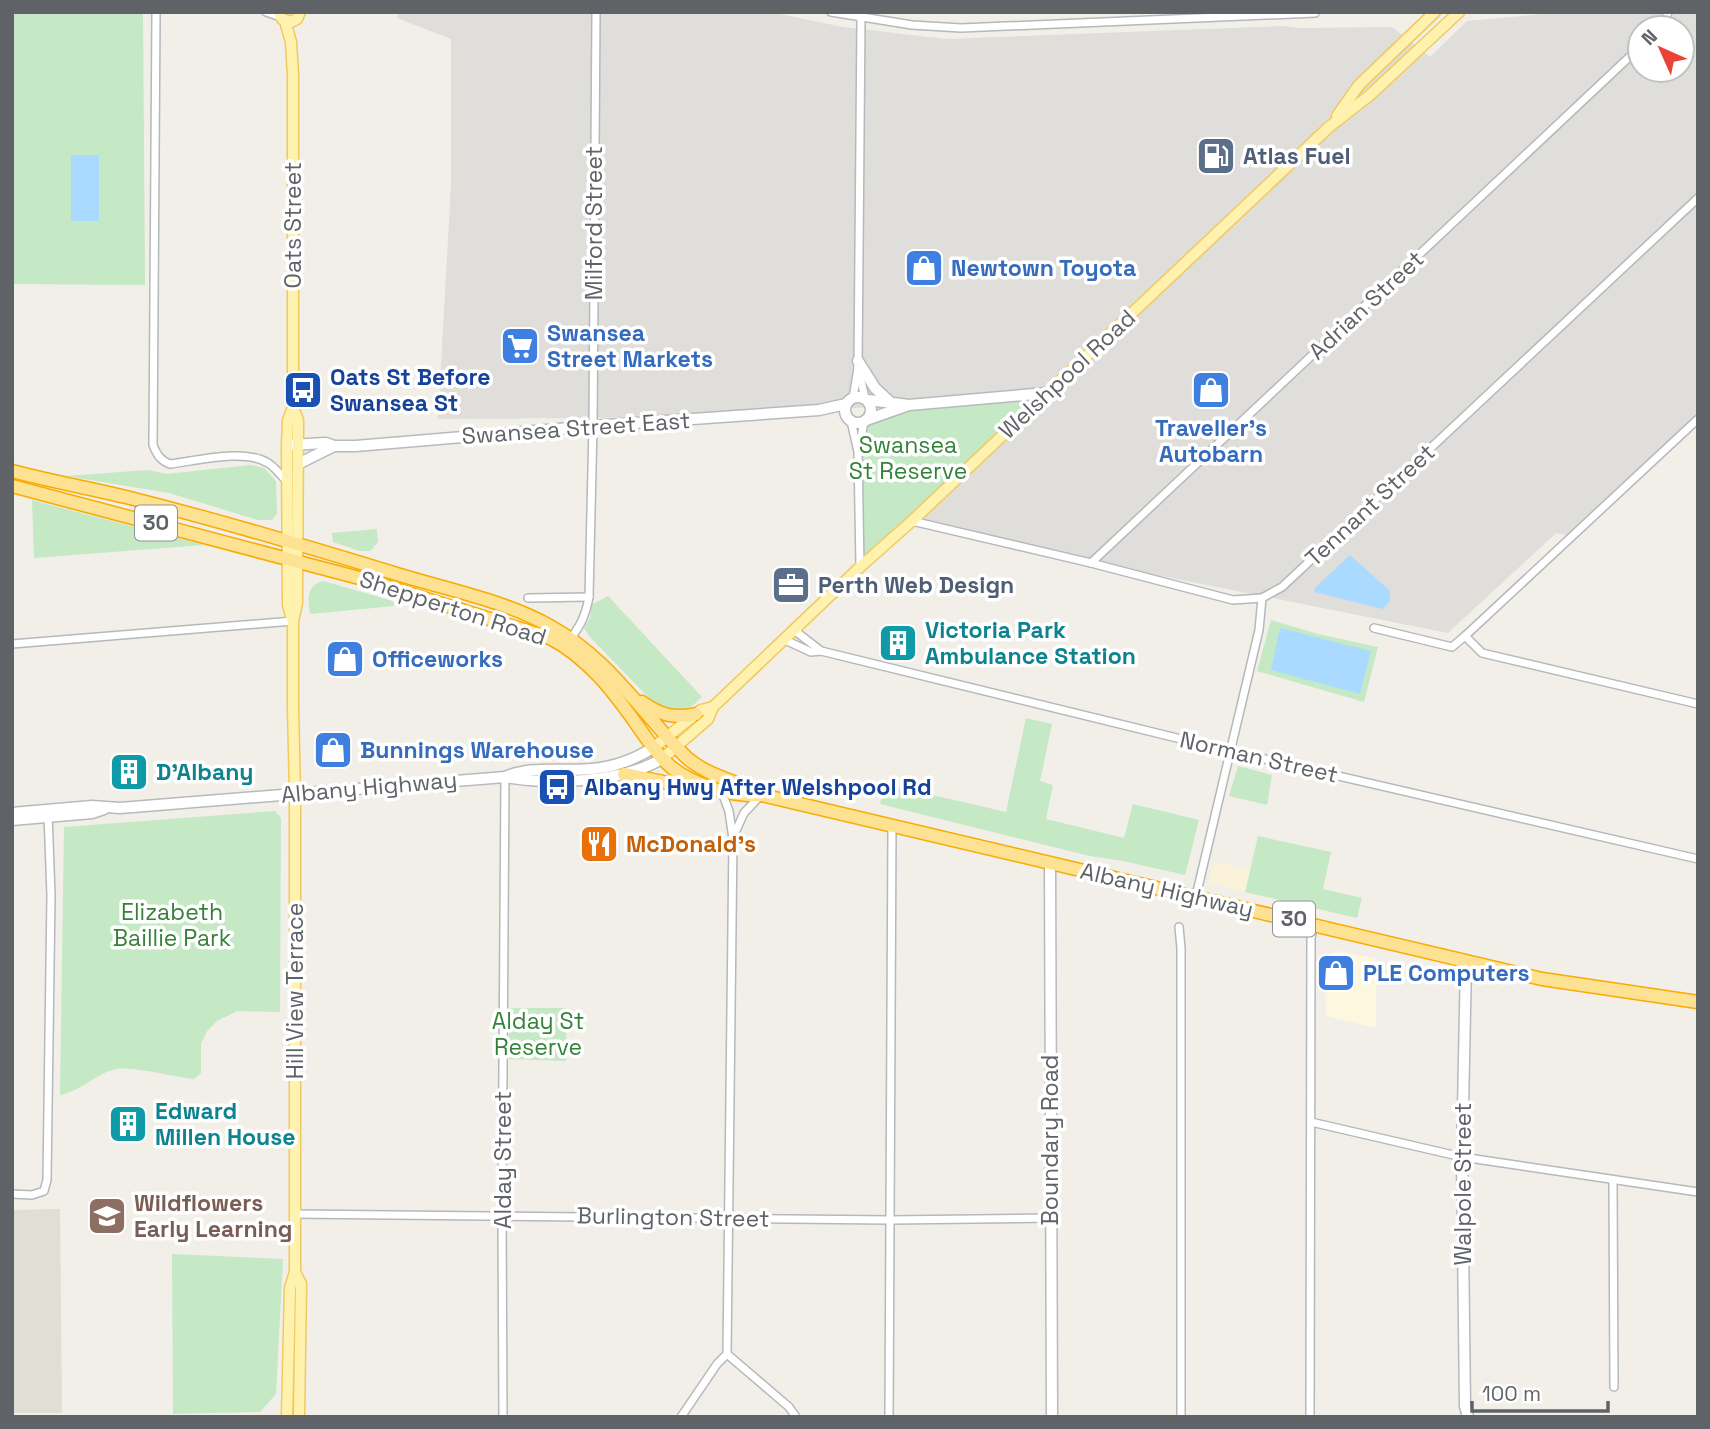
<svg xmlns="http://www.w3.org/2000/svg" width="1710" height="1429" font-family="'Space Grotesk',sans-serif">
  <style>
    .commercial { fill: #fef7e0 }
    .industrial { fill: #e0deda; fill-rule: evenodd }
    .education { fill: #e1ded6 }
    .green { fill: #c5e8c5 }
    .sand { fill: #fbf3d9 }
    .water { fill: #aadaff }
    .lines { fill: none; stroke-linecap: round; stroke-linejoin: round }
    .street-casing { stroke: #b5b8bc; stroke-width: 10 }
    .secondary-casing { stroke: #b6babf; stroke-width: 13 }
    .primary-casing { stroke: #f2c960; stroke-width: 13 }
    .highway-casing { stroke: #f9ab00; stroke-width: 15 }
    .street { stroke: #fff; stroke-width: 7 }
    .secondary { stroke: #fff; stroke-width: 10 }
    .primary { stroke: #fff2af; stroke-width: 10 }
    .highway { stroke: #fde293; stroke-width: 12 }
    .labels { text-anchor: middle; stroke-width: 7; stroke-linejoin: round; paint-order: stroke }
    .shield { fill: #fff; stroke: #8f9295; stroke-width: 2 }
    .shield-label { font-size: 21px; font-weight: bold; fill: #5f6368 }
    .service-label { font-size: 23px; font-weight: bold; fill: #4e5e75; stroke: #fff; text-anchor: start }
    .street-label { font-size: 23px; fill: #5f6368; stroke: #fff }
    .shop-label { font-size: 23px; font-weight: bold; fill: #366cbe; stroke: #fff; text-anchor: start }
    .transit-label { font-size: 23px; font-weight: bold; fill: #164399; stroke: #fff; text-anchor: start }
    .park-label { font-size: 23px; fill: #348238; stroke: #fff }
    .culture-label { font-size: 23px; font-weight: bold; fill: #0d838f; stroke: #fff; text-anchor: start }
    .food-label { font-size: 23px; font-weight: bold; fill: #c56008; stroke: #fff; text-anchor: start }
    .education-label { font-size: 23px; font-weight: bold; fill: #785e54; stroke: #fff; text-anchor: start }
  </style>
  <rect width="100%" height="100%" fill="#f1efe8"/>
  <path class="commercial" d="M1339 951 1376 959V1028L1326 1016 1325 961 1329 954Z"/>
  <path class="industrial" d="M399 12H770L843 27 946 39 1285 26 1300 28 1392 27 1430 57 1467 21 1566 12H1698V419L1571 536 1556 533 1448 633 915 527 1055 390 858 408 600 418 438 419 451 185V39L397 18ZM1640 28H1682V70H1640Z"/>
  <path class="education" d="M60 1209 62 1413H12V1210Z"/>
  <g class="green">
    <path d="M12 12H143L145 285 12 284Z"/>
    <path d="M1046 393 862 566 859 450 866 420 911 405Z"/>
    <path d="M251 465 264 468 276 481 277 514 272 520H258L169 493 66 476 148 470 166 474Z"/>
    <path d="M32 500 204 545 34 558Z"/>
    <path d="M377 529 378 542 370 551H360L333 542 332 533Z"/>
    <path d="M323 581 393 601 394 606 310 614C308 599 306 586 323 581Z"/>
    <path d="M608 596 702 697 692 706 682 711 669 710 655 704 589 636 584 628 590 618 591 605Z"/>
    <path d="M1271 620 1318 634 1378 647 1364 702 1257 671Z"/>
    <path d="M1026 718 1052 724 1040 781 1053 785 1046 819 1124 838 1133 804 1199 820 1185 875 1123 861 1090 856 880 804 885 784 1006 812Z"/>
    <path d="M1238 766 1272 775 1267 805 1229 796Z"/>
    <path d="M275 811 281 818 280 1012 237 1011 217 1021 207 1031 201 1044V1073L194 1079C176 1077 130 1066 116 1069 95 1074 83 1090 60 1095L64 827Z"/>
    <path d="M1258 836 1331 852 1323 889 1362 898 1357 918 1245 892Z"/>
    <path d="M509 1008H567L566 1061 509 1059Z"/>
    <path d="M172 1254 283 1259 276 1394 260 1412 173 1414Z"/>
  </g>
  <path class="sand" d="M1214 862 1250 870 1245 892 1209 882Z"/>
  <g class="water">
    <rect x="71" y="155" width="28" height="66"/>
    <path d="M1350 555 1390 591V601L1383 609 1314 592 1315 588Z"/>
    <path d="M1280 628 1371 651 1360 694 1271 670Z"/>
  </g>
  <g class="lines">
    <g class="street-casing">
      <g id="street">
        <path d="M156 12 153 445C157 455 160 460 170 464 196 461 245 448 268 463 275 467 281 476 288 482"/>
        <path d="M266 12 281 17"/>
        <path d="M831 12 912 25 961 28 1315 13"/>
        <path d="M1660 28 1664 25 1668 12"/>
        <path d="M858 368 865 398"/>
        <path d="M853 398 858 368 861 18"/>
        <path d="M851 421 858 452 860 567"/>
        <path d="M859 448 864 422"/>
        <path d="M912 521 1091 563 1233 600 1262 598"/>
        <path d="M1091 563 1640 47"/>
        <path d="M528 598 589 597"/>
        <path d="M1374 628 1452 647 1465 636 1482 653 1698 704"/>
        <path d="M794 630 821 651"/>
        <path d="M1465 636 1698 419"/>
        <path d="M571 638C581 625 586 614 589 597L593 426 596 12"/>
        <path d="M785 640 811 652 821 651 1230 751 1698 859"/>
        <path d="M12 644 293 621"/>
        <path d="M734 835 744 813 760 796"/>
        <path d="M1196 896 1259 630 1262 598 1282 587 1698 198"/>
        <path d="M1179 927 1181 948V1417"/>
        <path d="M1311 1122 1462 1157 1698 1192"/>
        <path d="M1613 1181 1614 1387"/>
        <path d="M12 1194 32 1195 44 1191 47 1180 51 895 48 814"/>
        <path d="M295 1214 890 1220 1050 1218"/>
        <path d="M727 1354 789 1407 796 1417"/>
        <path d="M503 1417 502 1215 505 777"/>
        <path d="M681 1417 717 1364 727 1354 733 839 729 811 721 790"/>
        <path d="M889 1417 892 825"/>
        <path d="M1310 1417 1311 938 1314 925"/>
      </g>
    </g>
    <g class="secondary-casing">
      <g id="secondary">
        <path d="M858 361 875 388 890 402"/>
        <circle cx="858" cy="410" r="13"/>
        <path d="M868 400 909 405 1046 393"/>
        <path d="M866 420 906 406"/>
        <path d="M289 445 326 443 334 446H356L593 426 819 410 846 404"/>
        <path d="M298 464 334 446"/>
        <path d="M505 777C533 765 563 772 592 769 614 767 636 759 654 747"/>
        <path d="M12 813 92 806 120 808 505 777C551 785 623 783 663 758"/>
        <path d="M12 820 92 813 104 809"/>
        <path d="M1050 862 1052 1417"/>
        <path d="M1466 962 1462 1157 1465 1406 1468 1417"/>
      </g>
    </g>
    <g class="primary-casing">
      <g id="primary">
        <path d="M279 12 282 19 291 22 297 19 300 12"/>
        <path d="M285 21 291 42 293 75V408L298 420 297 603 293 621V707L295 794V1272L290 1288 287 1417"/>
        <path d="M1337 116 1359 85 1435 12"/>
        <path d="M292 619 288 605 287 445 288 420 293 408"/>
        <path d="M654 747 701 710 713 707"/>
        <path d="M663 758 708 719 713 707 860 567 912 521 1329 127 1370 95 1459 12"/>
        <path d="M295 1272 301 1284 299 1417"/>
      </g>
    </g>
    <g class="highway-casing">
      <g id="highway">
        <path d="M12 471C50 481 88 488 126 497 218 520 309 547 400 575 450 590 505 601 550 626 608 658 638 708 683 754 704 776 737 780 762 795"/>
        <path d="M12 486 363 579 550 638C588 658 613 691 637 725 647 739 657 755 671 767 695 786 732 797 762 795L1542 979 1698 1002"/>
        <path d="M642 702C660 715 674 719 696 714"/>
        <path d="M624 774 678 785 702 787"/>
      </g>
    </g>
    <use href="#street" class="street"/>
    <use href="#secondary" class="secondary"/>
    <use href="#primary" class="primary"/>
    <use href="#highway" class="highway"/>
  </g>
  <defs>
    <g id="fuel-square" transform="scale(2.0125)"><rect x="-9" y="-9" width="18" height="18" rx="4" fill="#5c6f8a" stroke="#fff"/><path d="M-5.5-6h7V0h2V4h1.3V-2.5L3-4.5l.8-.8L6-3V5H2.5V1h-1V6h-7ZM-4.2-4.7v3.2H.2V-4.7Z" fill="#fff"/></g>
    <g id="shop-square" transform="scale(2.0125)"><rect x="-9" y="-9" width="18" height="18" rx="4" fill="#3f7fe0" stroke="#fff"/><path d="M-5-2.5h2.3a2.7 3.5 0 0 1 5.4 0H5L5.5 6h-11ZM-1.5-2.5h3a1.5 2.3 0 0 0-3 0Z" fill="#fff"/></g>
    <g id="supermarket-square" transform="scale(2.0125)"><rect x="-9" y="-9" width="18" height="18" rx="4" fill="#3f7fe0" stroke="#fff"/><path d="M-6-5.5h2.5l.6 2H6L4.5 2H-2.5L-4.4-4H-6ZM-1.5 3.2a1.3 1.3 0 1 0 .1 0ZM3 3.2a1.3 1.3 0 1 0 .1 0Z" fill="#fff"/></g>
    <g id="bus-square" transform="scale(2.0125)"><rect x="-9" y="-9" width="18" height="18" rx="4" fill="#1a4fb4" stroke="#fff"/><path d="M-5-6H5V4H4V6H2V4H-2V6H-4V4H-5ZM-3.5-4V0h7V-4ZM-3.5 1.2v1.5H-2V1.2ZM2 1.2v1.5H3.5V1.2Z" fill="#fff"/></g>
    <g id="office-square" transform="scale(2.0125)"><rect x="-9" y="-9" width="18" height="18" rx="4" fill="#5c6f8a" stroke="#fff"/><path d="M-6-3h4V-5.5h4V-3h4V5H-6ZM-1-4.5V-3h2v-1.5ZM-6 0V1H6V0Z" fill="#fff"/></g>
    <g id="building-square" transform="scale(2.0125)"><rect x="-9" y="-9" width="18" height="18" rx="4" fill="#0f9aa8" stroke="#fff"/><path d="M-4-6H4V6H1V3H-1V6H-4ZM-2.5-4.3h1.7v1.8h-1.7ZM.8-4.3h1.7v1.8H.8ZM-2.5-1h1.7V.8h-1.7ZM.8-1h1.7V.8H.8Z" fill="#fff"/></g>
    <g id="restaurant-square" transform="scale(2.0125)"><rect x="-9" y="-9" width="18" height="18" rx="4" fill="#e8710a" stroke="#fff"/><path d="M-5-6h1v4h1v-4h1v4h1v-4h1v5L-1.5 .5V6h-2V.5L-5-1ZM5-6V6H3V1.5H1.5Q1.5-4 5-6Z" fill="#fff"/></g>
    <g id="school-square" transform="scale(2.0125)"><rect x="-9" y="-9" width="18" height="18" rx="4" fill="#8d6e63" stroke="#fff"/><path d="M0-5L7-2L0 1L-7-2ZM-4 1L0 2.5L4 1V4Q0 6-4 4Z" fill="#fff"/></g>
  </defs>
  <g fill-rule="evenodd">
    <use href="#fuel-square" x="1216" y="156"/>
    <use href="#shop-square" x="924" y="268"/>
    <use href="#supermarket-square" x="520" y="346"/>
    <use href="#bus-square" x="303" y="390"/>
    <use href="#shop-square" x="1211" y="390"/>
    <use href="#office-square" x="791" y="585"/>
    <use href="#building-square" x="898" y="643"/>
    <use href="#shop-square" x="345" y="659"/>
    <use href="#shop-square" x="333" y="750"/>
    <use href="#building-square" x="129" y="772"/>
    <use href="#bus-square" x="557" y="787"/>
    <use href="#restaurant-square" x="599" y="844"/>
    <use href="#shop-square" x="1336" y="973"/>
    <use href="#building-square" x="128" y="1124"/>
    <use href="#school-square" x="107" y="1216"/>
  </g>
  <g class="labels">
    <g class="shield">
      <rect x="135" y="505.5" width="42" height="35" rx="5"/>
      <rect x="1273" y="901.5" width="42" height="35" rx="5"/>
    </g>
    <g class="shield-label">
      <text x="156" y="530">30</text>
      <text x="1294" y="926">30</text>
    </g>
    <g class="service-label">
      <text x="1243" y="164">Atlas Fuel</text>
      <text x="818" y="593">Perth Web Design</text>
    </g>
    <g class="street-label">
      <text transform="translate(594 223) rotate(-90)" y="8">Milford Street</text>
      <text transform="translate(293 225) rotate(-90)" y="8">Oats Street</text>
      <text transform="translate(1366 305) rotate(-43)" y="8">Adrian Street</text>
      <text transform="translate(1067 374) rotate(-43)" y="8">Welshpool Road</text>
      <text transform="translate(576 428) rotate(-4)" y="8">Swansea Street East</text>
      <text transform="translate(1370 505) rotate(-43)" y="8">Tennant Street</text>
      <text transform="translate(453 608) rotate(18)" y="8">Shepperton Road</text>
      <text transform="translate(1259 757) rotate(13)" y="8">Norman Street</text>
      <text transform="translate(369 787) rotate(-5)" y="8">Albany Highway</text>
      <text transform="translate(1167 890) rotate(13)" y="8">Albany Highway</text>
      <text transform="translate(295 991) rotate(-90)" y="8">Hill View Terrace</text>
      <text transform="translate(1050 1140) rotate(-90)" y="8">Boundary Road</text>
      <text transform="translate(503 1160) rotate(-90)" y="8">Alday Street</text>
      <text transform="translate(1463 1184) rotate(-90)" y="8">Walpole Street</text>
      <text transform="translate(673 1217) rotate(1)" y="8">Burlington Street</text>
    </g>
    <g class="shop-label">
      <text x="951" y="276">Newtown Toyota</text>
      <text x="547" y="341">Swansea<tspan x="547" dy="26">Street Markets</tspan></text>
      <text x="1211" y="436" text-anchor="middle">Traveller's<tspan x="1211" dy="26">Autobarn</tspan></text>
      <text x="372" y="667">Officeworks</text>
      <text x="360" y="758">Bunnings Warehouse</text>
      <text x="1363" y="981">PLE Computers</text>
    </g>
    <g class="transit-label">
      <text x="330" y="385">Oats St Before<tspan x="330" dy="26">Swansea St</tspan></text>
      <text x="584" y="795">Albany Hwy After Welshpool Rd</text>
    </g>
    <g class="park-label">
      <text x="908" y="453">Swansea<tspan x="908" dy="26">St Reserve</tspan></text>
      <text x="172" y="920">Elizabeth<tspan x="172" dy="26">Baillie Park</tspan></text>
      <text x="538" y="1029">Alday St<tspan x="538" dy="26">Reserve</tspan></text>
    </g>
    <g class="culture-label">
      <text x="925" y="638">Victoria Park<tspan x="925" dy="26">Ambulance Station</tspan></text>
      <text x="156" y="780">D'Albany</text>
      <text x="155" y="1119">Edward<tspan x="155" dy="26">Millen House</tspan></text>
    </g>
    <g class="food-label">
      <text x="626" y="852">McDonald's</text>
    </g>
    <g class="education-label">
      <text x="134" y="1211">Wildflowers<tspan x="134" dy="26">Early Learning</tspan></text>
    </g>
  </g>
  <rect width="1710" height="1429" fill="none" stroke="#5f6368" stroke-width="28"/>
  <g transform="translate(1661 49) rotate(315)"><circle r="33" fill="#ffffff" stroke="#bfc1c3" stroke-width="2"/>
  <path d="M0-5L12 26L0 18L-12 26Z" fill="#ea4335"/>
  <text y="-10" font-size="19" font-weight="bold" text-anchor="middle" fill="#5f6368">N</text>
  </g>
  <path d="M1472 1401v10h136v-10" fill="none" stroke="#5f6368" stroke-width="3.5"/>
  <text x="1482" y="1401" font-size="21" fill="#5f6368" stroke="#ffffff" stroke-width="5" paint-order="stroke">100 m</text>
</svg>
